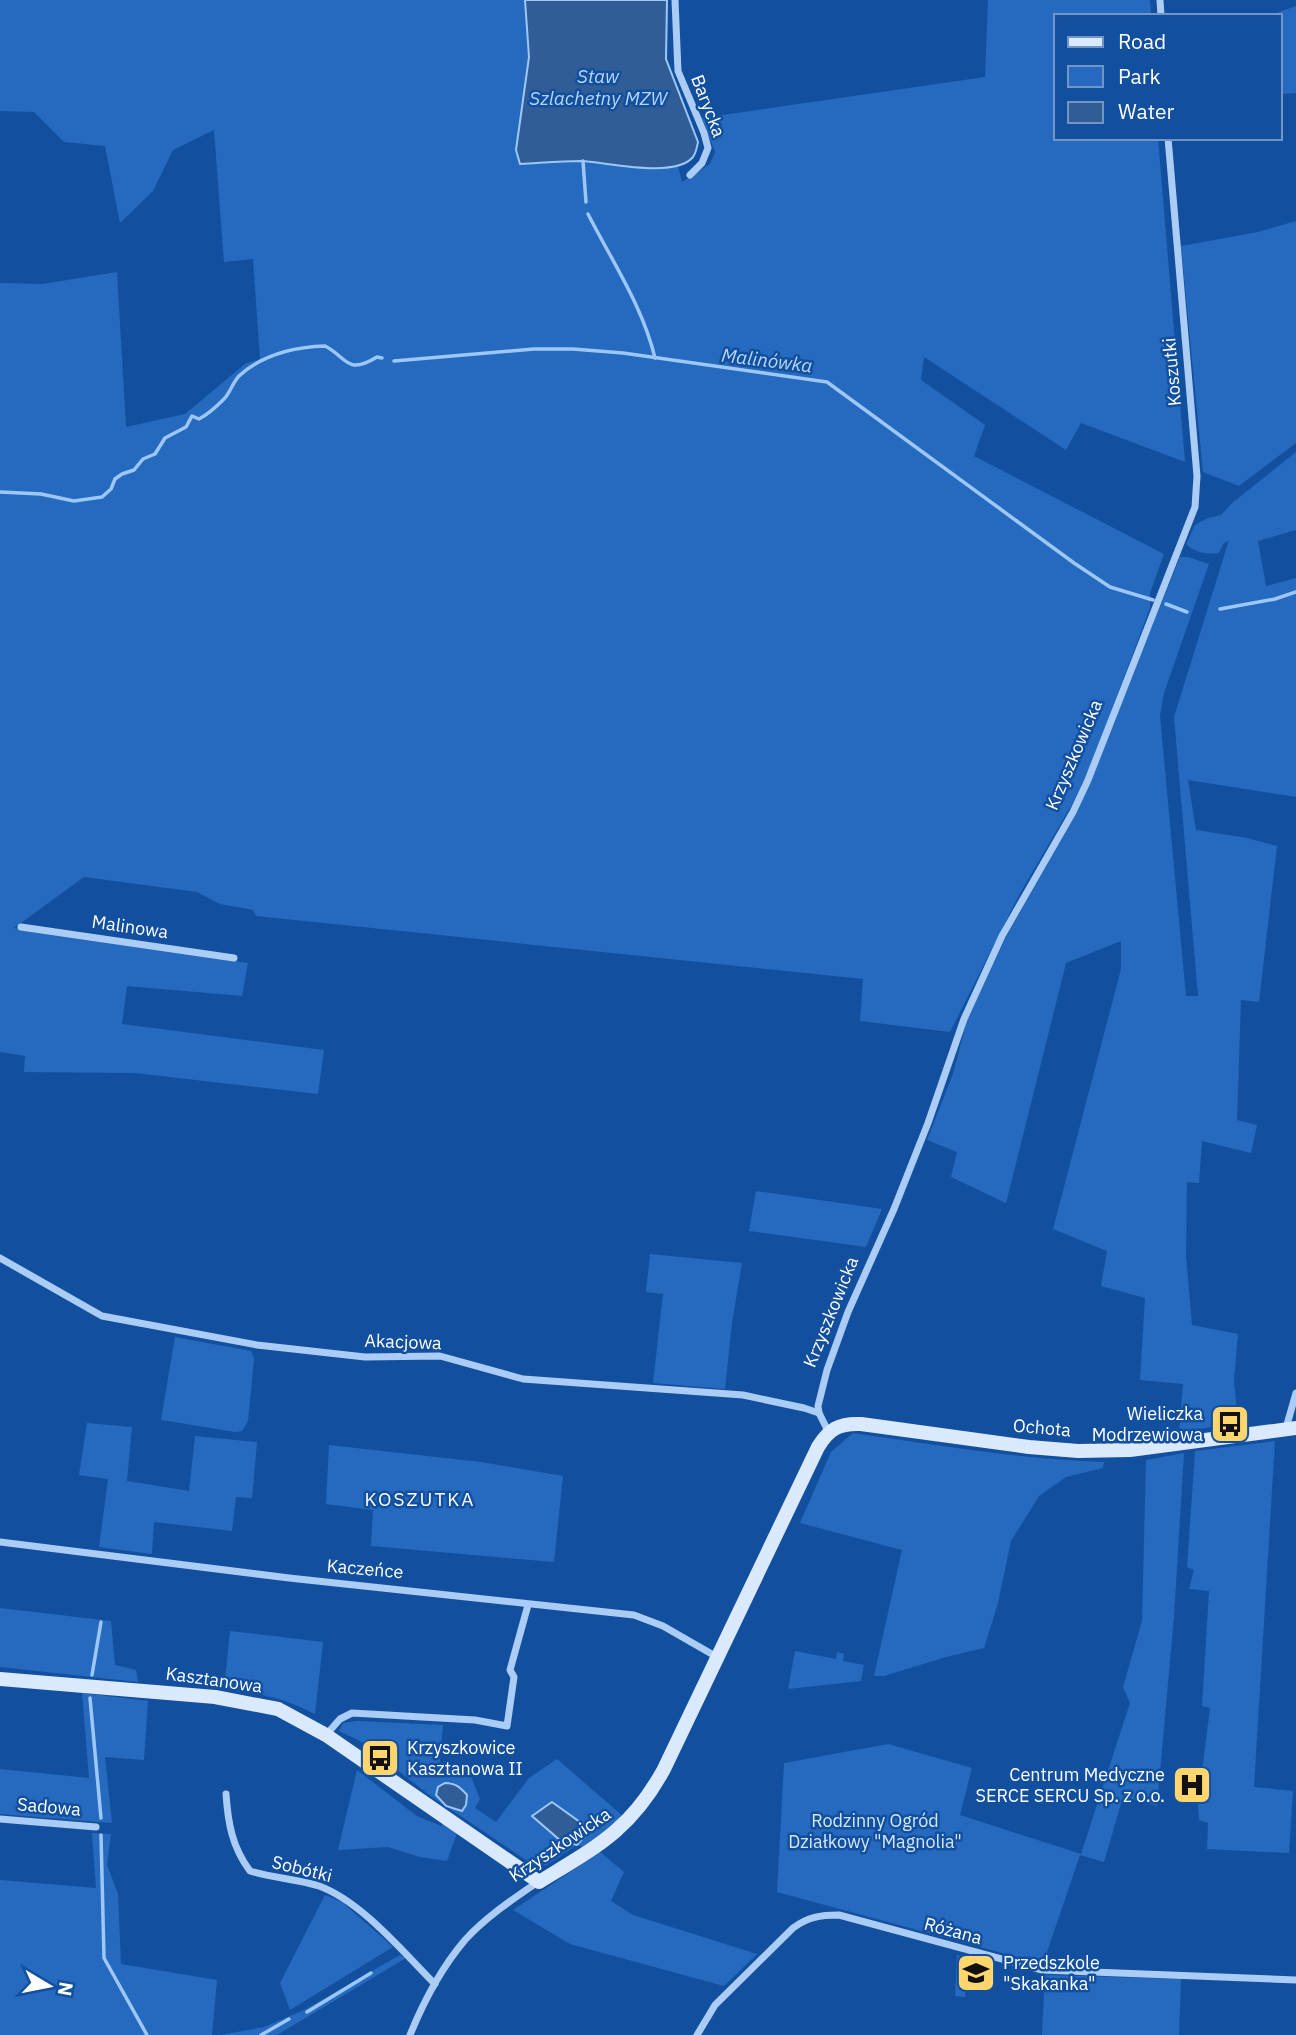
<svg xmlns="http://www.w3.org/2000/svg" width="1296" height="2035" font-family="'IBM Plex Sans',sans-serif">
  <style>
    .green { fill: #256abe }
    .water { fill: #315d97; stroke: #9cc7f8; stroke-width: 2 }
    .lines { fill: none; stroke-linecap: round; stroke-linejoin: round }
    .stream { stroke: #9cc7f8; stroke-width: 3.5 }
    .street { stroke: #aaccf5; stroke-width: 7 }
    .secondary { stroke: #dae9fd; stroke-width: 14 }
    .labels { text-anchor: middle; stroke-width: 5; stroke-linejoin: round; paint-order: stroke }
    .street-label { font-size: 18px; fill: #fff; stroke: #12509f }
    .poi-label { font-size: 18px; fill: #fff; stroke: #12509f; text-anchor: end }
    .park-label { font-size: 18px; fill: #d3e6fe; stroke: #12509f }
    .water-label { font-size: 19px; font-style: italic; fill: #b7d6fb; stroke: #12509f }
    .neighbourhood-label { font-size: 19px; letter-spacing: 2px; fill: #fff; stroke: #12509f }
  </style>
  <rect width="100%" height="100%" fill="#12509f"/>
  <g class="green">
    <path d="M0 0H525L529 57 523 101 520 164 583 161 648 169 678 166 682 182 710 164 715 152 702 118 985 77 988 0H1150L1151 16H1056V138H1158L1185 462 1081 423 1066 450 924 357 921 380 985 425 974 456 1164 554 1150 593V608L1091 765 1074 801 1019 895 950 1032 860 1021 863 979 256 916 253 910 220 904 197 892 84 877 14 928 248 963 242 996 127 986 122 1024 324 1050 318 1094 135 1073 24 1072 25 1056 0 1052V283L42 284 117 272 126 427 185 414 245 364 260 359 253 259 224 262 214 130 173 150 153 191 120 223 105 146 64 142 34 112 0 111Z"/>
    <path d="M1296 6V93L1280 94V16H1268Z"/>
    <path d="M1296 221V443L1239 486 1203 472 1181 246 1258 232Z"/>
    <path d="M1296 452V530L1258 541 1266 586 1296 578V797L1188 780 1196 830 1247 838 1277 846 1259 1002 1241 1000 1237 1120 1257 1125 1251 1153 1202 1141 1199 1183 1187 1182 1186 1256 1192 1325 1238 1334 1234 1380 1238 1423 1179 1432 1183 1384 1140 1380 1145 1298 1101 1286 1107 1251 1053 1229 1121 969V941L1066 963 1006 1203 951 1177 957 1152 927 1140 953 1074 967 1020 1006 937 1078 810 1180 557H1188L1209 564 1164 693 1160 716 1186 996H1198L1174 717 1229 540 1223 544 1219 553C1208 555 1193 552 1186 544L1195 525 1208 518 1221 515 1232 503Z"/>
    <path d="M756 1191 882 1209 866 1247 749 1231Z"/>
    <path d="M650 1254 742 1263 732 1323 725 1389 653 1383 663 1294 646 1292Z"/>
    <path d="M175 1337 251 1351 254 1359 248 1421 242 1431 235 1432 161 1420Z"/>
    <path d="M87 1423 132 1427 127 1481 189 1491 195 1436 257 1442 252 1498 236 1497 232 1531 154 1522 152 1554 99 1547 108 1479 79 1475Z"/>
    <path d="M853 1433C936 1445 1019 1459 1104 1462L1103 1468 1066 1477 1039 1496 1011 1541 998 1603 984 1648 946 1657 884 1676H874L902 1550 800 1523 831 1452Z"/>
    <path d="M1275 1441 1254 1787 1293 1791 1289 1853 1207 1849 1208 1823 1199 1820 1198 1804 1210 1708 1202 1706 1209 1591 1189 1589 1194 1570 1187 1567 1195 1451Z"/>
    <path d="M329 1445 481 1462 563 1476 554 1562 371 1546 373 1510 326 1504Z"/>
    <path d="M1184 1453 1174 1617 1157 1806 1123 1797 1104 1862 1080 1855 1043 1964 777 1892 784 1763 888 1744 972 1768 960 1815 1081 1854 1130 1703 1123 1687 1142 1621 1146 1460Z"/>
    <path d="M0 1608 111 1621 115 1665 136 1670 138 1682 0 1667Z"/>
    <path d="M230 1631 323 1642 315 1714C281 1697 260 1693 224 1690Z"/>
    <path d="M795 1651 836 1659 837 1652 844 1654 843 1661 864 1665 861 1681 788 1689Z"/>
    <path d="M82 1693 148 1701 144 1760 105 1757 112 1823 0 1814V1769L89 1778Z"/>
    <path d="M357 1721 443 1725 439 1771 470 1774 480 1799 475 1808 496 1822 529 1778 557 1759 624 1817 583 1847 577 1845 547 1865 535 1866 428 1794 360 1741 339 1731 343 1723Z"/>
    <path d="M357 1770 417 1816 441 1826 444 1823 457 1833 447 1861 420 1857 388 1847 338 1850Z"/>
    <path d="M92 1833 111 1834 107 1865 118 1894 121 1964 217 1980 212 2035H0V1880L96 1888Z"/>
    <path d="M600 1852 624 1872 611 1901 633 1915 757 1954 724 1986 570 1944 513 1910Z"/>
    <path d="M325 1895 342 1902 393 1947 290 2010 280 1983Z"/>
    <path d="M400 1955 406 1958 277 2035H221L264 2027 304 2010Z"/>
    <path d="M957 1955 975 1960V1967H967L965 1997 955 1996Z"/>
    <path d="M1045 1975 1181 1979 1179 2035H1042Z"/>
  </g>
  <g class="water">
    <path d="M525 0H667L666 59 698 142C697 147 696 153 693 157 675 179 606 162 581 161 561 161 540 163 520 164L516 150 529 57Z"/>
    <path d="M445 1783C456 1783 461 1788 467 1795L466 1805 462 1811 446 1806 436 1795 438 1787Z"/>
    <path d="M552 1802 591 1830 577 1845 561 1841 532 1816Z"/>
  </g>
  <g class="lines">
    <g class="stream">
      <path d="M583 161 586 202"/>
      <path d="M588 214C612 261 643 307 655 358"/>
      <path d="M394 361 534 349H573L623 353 827 382 1074 563 1110 587 1153 600"/>
      <path d="M0 492 41 494 74 501 102 497 111 489 115 479 122 474 134 470 143 459 155 454 165 438 186 427 192 416 199 419C207 415 217 406 224 399 230 393 233 382 239 376 262 355 295 347 325 346 347 357 346 376 377 357L382 358"/>
      <path d="M1166 604 1187 612"/>
      <path d="M1220 609 1275 599 1296 592"/>
      <path d="M92 1675 101 1622"/>
      <path d="M90 1698 101 1818"/>
      <path d="M101 1835 104 1958 147 2035"/>
      <path d="M307 2012 371 1973"/>
      <path d="M261 2035 289 2019"/>
    </g>
    <g class="street">
      <path d="M675 0 678 71 704 133 708 148 702 163 690 175"/>
      <path d="M1160 0 1161 16"/>
      <path d="M21 927 234 958"/>
      <path d="M0 1258 102 1316 257 1345 365 1357 440 1356 523 1379 743 1395 804 1408 819 1413"/>
      <path d="M1286 1428 1296 1393"/>
      <path d="M828 1431 819 1413 818 1406 827 1370 848 1312 894 1209 928 1123 964 1019 1002 936 1073 812 1088 780 1195 507 1197 476 1168 138"/>
      <path d="M0 1542 289 1578 634 1615 663 1626 717 1657"/>
      <path d="M326 1735 340 1719 352 1713 475 1720 507 1726 514 1677 510 1670 528 1605"/>
      <path d="M226 1794C228 1823 232 1847 250 1871 272 1878 297 1879 319 1886 361 1901 404 1953 435 1984"/>
      <path d="M0 1819 96 1827"/>
      <path d="M410 2035C423 2003 442 1967 465 1940 486 1917 513 1899 538 1882"/>
      <path d="M697 2035 715 2005 793 1928C808 1917 820 1915 839 1915L1042 1970 1296 1980"/>
    </g>
    <path class="secondary" d="M0 1679 215 1697 278 1709 326 1735 539 1882C596 1847 631 1830 664 1769L818 1447C829 1429 839 1423 861 1424L1029 1447 1078 1451 1130 1450 1296 1428"/>
  </g>
  <defs>
    <g id="bus-square" transform="scale(2.0125)"><rect x="-9" y="-9" width="18" height="18" rx="4" fill="#ffd56e" stroke="#12509f"/><path d="M-5-6H5V4H4V6H2V4H-2V6H-4V4H-5ZM-3.5-4V0h7V-4ZM-3.5 1.2v1.5H-2V1.2ZM2 1.2v1.5H3.5V1.2Z" fill="#111"/></g>
    <g id="hospital-square" transform="scale(2.0125)"><rect x="-9" y="-9" width="18" height="18" rx="4" fill="#ffd56e" stroke="#12509f"/><path d="M-5-5h3v3.5h4V-5h3V5h-3V1.5h-4V5h-3Z" fill="#111"/></g>
    <g id="school-square" transform="scale(2.0125)"><rect x="-9" y="-9" width="18" height="18" rx="4" fill="#ffd56e" stroke="#12509f"/><path d="M0-5L7-2L0 1L-7-2ZM-4 1L0 2.5L4 1V4Q0 6-4 4Z" fill="#111"/></g>
  </defs>
  <g fill-rule="evenodd">
    <use href="#bus-square" x="1230" y="1424"/>
    <use href="#bus-square" x="380" y="1758"/>
    <use href="#hospital-square" x="1192" y="1785"/>
    <use href="#school-square" x="976" y="1973"/>
  </g>
  <g class="labels">
    <g class="street-label">
      <text transform="translate(708 106) rotate(69)" y="6">Barycka</text>
      <text transform="translate(1172 372) rotate(-95)" y="6">Koszutki</text>
      <text transform="translate(1074 755) rotate(-67)" y="6">Krzyszkowicka</text>
      <text transform="translate(130 927) rotate(8)" y="6">Malinowa</text>
      <text transform="translate(831 1312) rotate(-68)" y="6">Krzyszkowicka</text>
      <text transform="translate(403 1342) rotate(2)" y="6">Akacjowa</text>
      <text transform="translate(1042 1428) rotate(5)" y="6">Ochota</text>
      <text transform="translate(365 1569) rotate(5)" y="6">Kaczeńce</text>
      <text transform="translate(214 1680) rotate(8)" y="6">Kasztanowa</text>
      <text transform="translate(49 1807) rotate(5)" y="6">Sadowa</text>
      <text transform="translate(560 1845) rotate(-34)" y="6">Krzyszkowicka</text>
      <text transform="translate(302 1869) rotate(14)" y="6">Sobótki</text>
      <text transform="translate(953 1931) rotate(15)" y="6">Różana</text>
    </g>
    <g class="poi-label">
      <text x="1203" y="1420">Wieliczka<tspan x="1203" dy="21">Modrzewiowa</tspan></text>
      <text x="407" y="1754" text-anchor="start">Krzyszkowice<tspan x="407" dy="21">Kasztanowa II</tspan></text>
      <text x="1165" y="1781">Centrum Medyczne<tspan x="1165" dy="21">SERCE SERCU Sp. z o.o.</tspan></text>
      <text x="1003" y="1969" text-anchor="start">Przedszkole<tspan x="1003" dy="21">"Skakanka"</tspan></text>
    </g>
    <g class="park-label">
      <text x="875" y="1827">Rodzinny Ogród<tspan x="875" dy="21">Działkowy "Magnolia"</tspan></text>
    </g>
    <g class="water-label">
      <text x="598" y="83">Staw<tspan x="598" dy="22">Szlachetny MZW</tspan></text>
      <text transform="translate(767 360) rotate(7)" y="7">Malinówka</text>
    </g>
    <g class="neighbourhood-label">
      <text x="420" y="1506">KOSZUTKA</text>
    </g>
  </g>
  <rect x="1054" y="14" width="228" height="126" fill="#12509f" stroke="#7196c5" stroke-width="2"/>
  <rect x="1068" y="37" width="35" height="10" fill="#dae9fd" stroke="#7196c5" stroke-width="2"/>
  <text x="1118" y="49" font-size="21" fill="#ffffff">Road</text>
  <rect x="1068" y="66" width="35" height="21" fill="#256abe" stroke="#7196c5" stroke-width="2"/>
  <text x="1118" y="84" font-size="21" fill="#ffffff">Park</text>
  <rect x="1068" y="102" width="35" height="21" fill="#315d97" stroke="#7196c5" stroke-width="2"/>
  <text x="1118" y="119" font-size="21" fill="#ffffff">Water</text>
  <g transform="translate(49 1986) rotate(100)" stroke="#12509f" stroke-width="5" paint-order="stroke">
  <path d="M0-5L12 26L0 18L-12 26Z" fill="#ffffff"/>
  <text y="-10" font-size="19" font-weight="bold" text-anchor="middle" fill="#ffffff">N</text>
  </g>
</svg>
